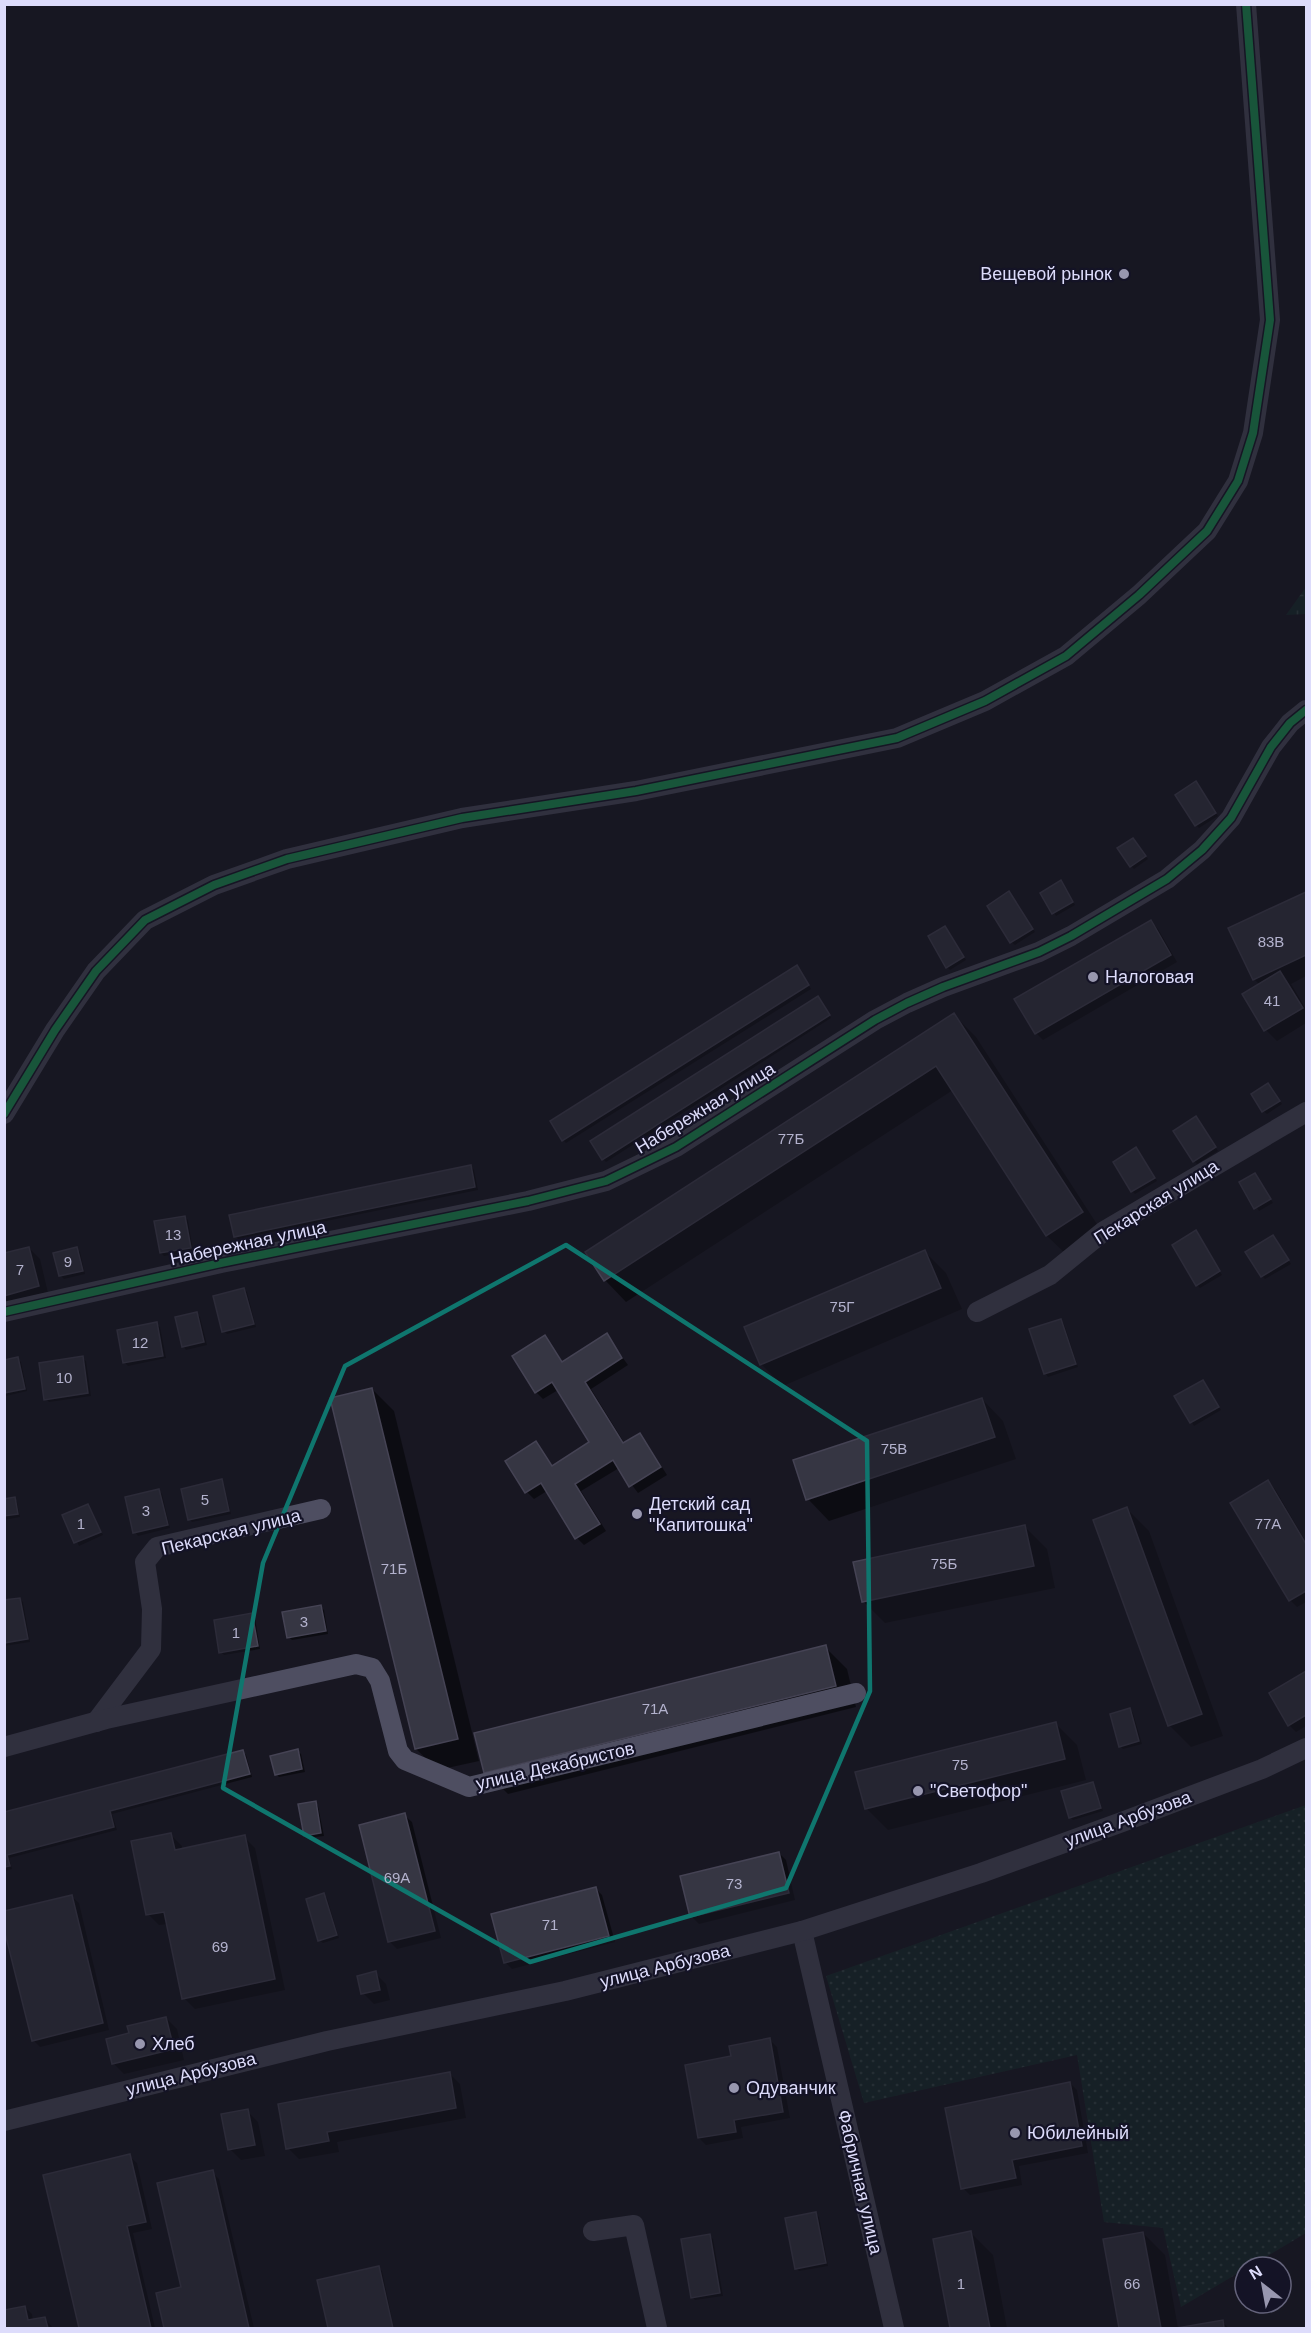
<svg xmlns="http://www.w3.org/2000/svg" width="1311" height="2333" font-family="Arial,sans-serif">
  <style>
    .grass { fill: url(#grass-dots) }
    .wetland { fill: url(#wetland-marsh) }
    .shadow { fill: #0007 }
    .building { fill: #363643; stroke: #454354; stroke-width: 1.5 }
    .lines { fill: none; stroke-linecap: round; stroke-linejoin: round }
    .minor { stroke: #4e4e61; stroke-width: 20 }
    .cycleway-casing { stroke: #141326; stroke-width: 11 }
    .cycleway { stroke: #1a9f57; stroke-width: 8 }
    .marked { fill: none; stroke: #0f766e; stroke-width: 4.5; stroke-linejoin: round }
    .poi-dot { fill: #9897af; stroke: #141326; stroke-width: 2 }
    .labels { text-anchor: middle; stroke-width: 4.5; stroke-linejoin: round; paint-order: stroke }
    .number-label { font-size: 15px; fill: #b3b2cd }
    .poi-label { font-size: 18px; fill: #dddcfb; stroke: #141326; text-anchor: start }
    .street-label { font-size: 18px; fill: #dddcfb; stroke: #141326 }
  </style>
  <defs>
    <pattern id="grass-dots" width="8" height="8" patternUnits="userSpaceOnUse" patternTransform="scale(1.5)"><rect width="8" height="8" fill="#162c2b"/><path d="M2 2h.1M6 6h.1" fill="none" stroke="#374a4b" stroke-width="1.8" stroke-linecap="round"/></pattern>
    <pattern id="wetland-marsh" width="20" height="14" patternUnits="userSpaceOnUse" patternTransform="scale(1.5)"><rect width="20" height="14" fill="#162c2b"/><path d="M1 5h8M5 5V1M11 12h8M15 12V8" fill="none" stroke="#374a4b"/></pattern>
  </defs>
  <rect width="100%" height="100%" fill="#181722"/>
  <path class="grass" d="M1306 1805V2233L1249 2267H1245V2269L1181 2307 1163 2228 1104 2222 1077 2055 864 2103 826 1976Z"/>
  <path class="wetland" d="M1306 587V614L1286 615Z"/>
  <g class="shadow">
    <path d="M1198 786 1218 816 1199 828 1196 825Z"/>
    <path d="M1136 843 1148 859 1134 869 1131 866Z"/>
    <path d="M1064 885 1075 905 1056 916 1042 894Z"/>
    <path d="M1306 894V976L1291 984 1306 1009V1023L1277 1041 1266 1030 1260 985 1254 979 1230 929Z"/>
    <path d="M1012 896 1035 932 1015 945 1011 942Z"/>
    <path d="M1151 922 1158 929 1177 962 1043 1040 1036 1033Z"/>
    <path d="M945 928 966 960 950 970 947 967Z"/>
    <path d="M800 970 811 989 566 1143 563 1140Z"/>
    <path d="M821 1001 831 1018 606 1162 603 1159Z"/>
    <path d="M954 1015 976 1037 1104 1235 1069 1257 1047 1236 953 1090 626 1302 605 1280Z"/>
    <path d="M1268 1084 1282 1104 1267 1114 1263 1111Z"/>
    <path d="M1199 1121 1218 1151 1197 1164 1194 1161Z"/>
    <path d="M1136 1149 1157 1181 1135 1194 1132 1191Z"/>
    <path d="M471 1166 474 1170 478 1190 238 1239 235 1236Z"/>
    <path d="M1255 1175 1273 1203 1259 1211 1241 1183Z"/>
    <path d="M185 1217 188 1220 193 1251 164 1256 161 1253Z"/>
    <path d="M1199 1235 1222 1275 1200 1288 1197 1285Z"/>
    <path d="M1273 1237 1291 1264 1265 1279 1262 1276Z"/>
    <path d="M29 1248 40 1259 49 1297 4 1309V1255Z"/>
    <path d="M76 1249 80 1252 85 1274 64 1279 60 1275Z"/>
    <path d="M924 1251 946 1273 962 1309 783 1386 761 1364Z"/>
    <path d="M244 1289 247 1292 256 1327 227 1334 224 1331Z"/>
    <path d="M197 1314 200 1317 207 1345 186 1350 183 1346Z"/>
    <path d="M1061 1320 1064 1324 1078 1367 1048 1377 1045 1373Z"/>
    <path d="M156 1324 160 1327 166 1358 128 1366 125 1363 119 1331Z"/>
    <path d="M606 1335 628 1365 591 1389 625 1444 639 1435 646 1442 667 1475 638 1493 619 1468 581 1491 606 1531 584 1545 577 1538 547 1491 534 1499 527 1492 536 1443 553 1466 591 1442 558 1390 543 1399 536 1392 545 1337 563 1362Z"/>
    <path d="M82 1358 86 1361 91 1396 49 1402 46 1399Z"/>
    <path d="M18 1359 21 1362 27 1391 6 1396 4 1395V1362Z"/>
    <path d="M1206 1384 1221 1410 1194 1426 1176 1397Z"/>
    <path d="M372 1389 394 1411 479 1761 438 1770 416 1749Z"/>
    <path d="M982 1399 1003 1421 1016 1459 829 1521 808 1499Z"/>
    <path d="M221 1481 224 1484 231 1514 192 1522 189 1519Z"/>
    <path d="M1268 1482 1275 1489 1306 1542V1602L1297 1607 1290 1600 1232 1503Z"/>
    <path d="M159 1491 162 1494 170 1528 138 1536 135 1532Z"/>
    <path d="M14 1499 17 1502 20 1517 4 1520V1500Z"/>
    <path d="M88 1506 103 1535 79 1546 64 1516Z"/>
    <path d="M1127 1509 1149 1531 1223 1736 1191 1747 1169 1725Z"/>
    <path d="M1025 1527 1047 1549 1055 1588 885 1623 863 1601Z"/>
    <path d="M20 1599 23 1602 30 1642 4 1646V1602Z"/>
    <path d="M321 1607 324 1610 328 1634 292 1640 289 1637Z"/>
    <path d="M252 1615 255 1618 260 1649 224 1655 221 1652Z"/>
    <path d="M825 1647 847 1669 856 1707 508 1794 486 1772Z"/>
    <path d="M1306 1673V1726L1296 1732 1289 1725 1271 1694Z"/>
    <path d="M1130 1710 1133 1713 1142 1744 1123 1749 1120 1746Z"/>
    <path d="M1055 1723 1077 1745 1086 1780 888 1830 866 1808Z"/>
    <path d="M297 1751 301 1754 305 1772 279 1777 276 1774Z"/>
    <path d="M243 1752 246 1755 252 1777 112 1814 117 1830 9 1858 12 1869 4 1871V1814Z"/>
    <path d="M1092 1783 1095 1786 1103 1811 1073 1820 1070 1817Z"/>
    <path d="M315 1803 318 1806 324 1836 308 1838 305 1835Z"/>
    <path d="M404 1815 412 1822 441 1938 397 1949 390 1942 360 1826Z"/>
    <path d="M171 1835 182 1846V1850L244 1837 255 1848 285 1990 195 2009 184 1998 168 1924 159 1925 148 1914Z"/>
    <path d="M779 1853 786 1860 795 1900 699 1924 691 1916Z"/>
    <path d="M595 1888 602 1895 615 1942 512 1969 505 1962Z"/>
    <path d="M323 1895 327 1898 339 1938 323 1943 319 1940Z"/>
    <path d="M71 1896 79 1903 109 2030 40 2047 33 2040Z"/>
    <path d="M375 1973 386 1984 390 2000 374 2004 363 1993Z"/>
    <path d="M166 2018 177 2029 184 2060 124 2074 113 2063 131 2034Z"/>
    <path d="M770 2040 777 2047 790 2118 741 2127 743 2138 706 2145 699 2138 732 2058Z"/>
    <path d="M449 2073 460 2084 466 2118 337 2142 339 2152 299 2159 288 2148Z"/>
    <path d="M1070 2083 1077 2090 1088 2153 1019 2166 1022 2185 970 2195 963 2188Z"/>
    <path d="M247 2111 258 2122 265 2156 241 2160 230 2149Z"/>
    <path d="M129 2156 137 2163 152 2229 133 2233 155 2328H81L45 2176Z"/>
    <path d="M212 2172 219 2179 254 2328H165L158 2294 183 2288Z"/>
    <path d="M816 2214 819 2217 828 2266 799 2271 796 2268Z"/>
    <path d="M971 2233 993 2255 1007 2328H952L934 2240Z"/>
    <path d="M1143 2233 1165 2255 1178 2328H1121L1105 2240Z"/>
    <path d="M710 2236 713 2239 723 2296 695 2300 692 2297Z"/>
    <path d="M379 2268 382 2271 394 2328H329L319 2281Z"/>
    <path d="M25 2307 32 2314 33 2321 45 2319 53 2328H4V2311Z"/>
    <path d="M1222 2322 1229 2328H1186Z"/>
  </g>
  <g class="building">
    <path d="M1196 781 1216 813 1195 826 1175 795Z"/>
    <path d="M1133 838 1146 856 1130 867 1117 848Z"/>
    <path d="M1061 880 1073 902 1052 914 1040 893Z"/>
    <path d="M1009 891 1033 929 1010 943 987 906Z"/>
    <path d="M1306 892V955L1253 980 1228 928Z"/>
    <path d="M1151 920 1171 955 1035 1034 1014 999Z"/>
    <path d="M945 926 964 957 946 968 928 936Z"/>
    <path d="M797 965 809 985 562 1141 550 1121Z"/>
    <path d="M1280 971 1303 1008 1264 1031 1242 994Z"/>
    <path d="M818 996 830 1015 602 1160 590 1141Z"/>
    <path d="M954 1013 1083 1212 1046 1236 936 1066 604 1281 585 1252Z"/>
    <path d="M1268 1083 1280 1101 1262 1112 1251 1094Z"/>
    <path d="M1196 1116 1216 1147 1193 1162 1173 1131Z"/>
    <path d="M1136 1147 1155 1178 1131 1192 1113 1162Z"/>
    <path d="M471 1165 475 1187 234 1237 229 1215Z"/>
    <path d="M1255 1173 1271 1199 1254 1209 1239 1182Z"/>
    <path d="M185 1216 191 1248 160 1253 154 1221Z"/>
    <path d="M1196 1230 1220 1271 1196 1286 1172 1245Z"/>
    <path d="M1273 1235 1289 1260 1261 1277 1245 1252Z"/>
    <path d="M29 1247 39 1286 4 1296V1253Z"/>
    <path d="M77 1247 83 1271 59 1276 53 1253Z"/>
    <path d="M925 1250 941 1288 760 1365 744 1327Z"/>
    <path d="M244 1288 254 1324 222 1332 213 1296Z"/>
    <path d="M197 1312 204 1342 182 1347 175 1317Z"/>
    <path d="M1061 1319 1076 1364 1044 1374 1029 1329Z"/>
    <path d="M157 1322 163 1356 123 1363 117 1330Z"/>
    <path d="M607 1333 622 1358 585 1382 623 1443 640 1433 661 1467 629 1487 613 1460 575 1484 600 1524 575 1539 541 1483 525 1493 505 1461 536 1441 552 1466 589 1442 552 1382 535 1393 512 1356 545 1335 562 1362Z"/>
    <path d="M83 1356 88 1393 44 1400 39 1363Z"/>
    <path d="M18 1357 25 1389 4 1393V1360Z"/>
    <path d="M1203 1380 1219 1407 1190 1423 1174 1396Z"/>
    <path d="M372 1388 458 1739 415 1749 330 1398Z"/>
    <path d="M982 1398 995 1437 806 1500 793 1460Z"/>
    <path d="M222 1479 229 1511 188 1520 181 1489Z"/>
    <path d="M1268 1480 1306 1544V1591L1289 1601 1230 1503Z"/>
    <path d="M159 1489 168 1525 133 1533 125 1497Z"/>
    <path d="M15 1497 18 1514 4 1516V1499Z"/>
    <path d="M88 1504 101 1532 74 1543 62 1515Z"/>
    <path d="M1127 1507 1202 1714 1168 1726 1093 1520Z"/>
    <path d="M1025 1525 1034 1566 862 1602 853 1562Z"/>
    <path d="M20 1598 28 1639 4 1643V1600Z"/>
    <path d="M321 1605 326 1631 287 1638 282 1612Z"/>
    <path d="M252 1613 258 1646 219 1653 214 1620Z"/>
    <path d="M826 1645 836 1686 484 1773 474 1733Z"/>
    <path d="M1306 1671V1715L1288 1726 1269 1693Z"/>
    <path d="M1130 1708 1139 1741 1119 1747 1110 1714Z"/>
    <path d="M1056 1722 1065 1759 865 1809 855 1772Z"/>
    <path d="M298 1749 302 1769 275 1775 270 1756Z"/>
    <path d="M243 1750 250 1774 110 1811 114 1827 7 1855 10 1866 4 1867V1812Z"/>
    <path d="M1093 1782 1101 1808 1069 1818 1061 1791Z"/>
    <path d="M316 1801 321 1833 304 1836 298 1804Z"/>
    <path d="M405 1813 435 1931 388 1942 359 1825Z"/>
    <path d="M171 1833 175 1850 245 1835 275 1979 182 1999 164 1912 146 1915 131 1841Z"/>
    <path d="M779 1852 789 1893 690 1917 680 1876Z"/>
    <path d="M596 1887 609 1936 504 1963 491 1914Z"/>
    <path d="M324 1893 337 1935 318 1941 306 1899Z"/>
    <path d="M72 1895 103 2023 32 2041 4 1929V1911Z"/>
    <path d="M376 1971 380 1990 361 1994 357 1976Z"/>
    <path d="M166 2017 174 2049 112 2064 106 2039 129 2033 127 2026Z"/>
    <path d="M770 2038 783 2112 734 2120 736 2132 698 2138 685 2065 731 2056 729 2046Z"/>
    <path d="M450 2072 456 2108 327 2132 329 2141 286 2149 278 2104Z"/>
    <path d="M1070 2082 1082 2146 1012 2160 1016 2178 961 2189 945 2108Z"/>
    <path d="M248 2109 255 2145 228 2150 221 2114Z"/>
    <path d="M130 2154 146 2222 127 2226 151 2328H79L43 2175Z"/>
    <path d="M213 2170 249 2328H164L156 2293 181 2287 157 2183Z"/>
    <path d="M816 2212 826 2263 795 2269 785 2218Z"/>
    <path d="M971 2231 990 2328H950L933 2239Z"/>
    <path d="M1143 2232 1161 2328H1119L1103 2239Z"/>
    <path d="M710 2234 720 2293 691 2298 681 2239Z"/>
    <path d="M379 2266 393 2328H328L317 2280Z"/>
    <path d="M25 2306 28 2320 45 2317 48 2328H4V2310Z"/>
    <path d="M1223 2320 1224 2328H1177Z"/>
  </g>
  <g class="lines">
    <g class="minor">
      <path d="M4 1114 55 1030 96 971 145 920 214 885 287 859 462 818 636 791 897 738 985 701 1066 656 1139 595 1207 531 1238 481 1253 433 1270 320 1246 4"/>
      <path d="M4 1312 221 1263 528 1201 606 1181 676 1147 875 1020 907 1003 943 987 1039 952 1071 936 1167 879 1202 850 1231 818 1271 747 1290 723 1306 710"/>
      <path d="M977 1312 1050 1275 1104 1231 1306 1112"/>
      <path d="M96 1722 151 1649 152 1609 145 1562 157 1547 321 1509"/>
      <path d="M4 1747 106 1719 356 1664 372 1668 380 1681 398 1751 405 1760 469 1787 856 1693"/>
      <path d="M802 1931 894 2328"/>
      <path d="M4 2121 327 2041 565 1991 802 1931 981 1873 1122 1822 1262 1769 1306 1748"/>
      <path d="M593 2231 634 2225 657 2328"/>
    </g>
    <g class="cycleway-casing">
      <g id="cycleway">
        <path d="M4 1114 55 1030 96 971 145 920 214 885 287 859 462 818 636 791 897 738 985 701 1066 656 1139 595 1207 531 1238 481 1253 433 1270 320 1246 4"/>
        <path d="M4 1312 221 1263 528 1201 606 1181 676 1147 875 1020 907 1003 943 987 1039 952 1071 936 1167 879 1202 850 1231 818 1271 747 1290 723 1306 710"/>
      </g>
    </g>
    <use href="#cycleway" class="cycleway"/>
  </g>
  <path d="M0 0H1311V2333H0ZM566 1245 867 1441 870 1691 786 1888 530 1962 223 1788 263 1563 345 1366Z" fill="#181722" fill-opacity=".55" fill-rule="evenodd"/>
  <path class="marked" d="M566 1245 867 1441 870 1691 786 1888 530 1962 223 1788 263 1563 345 1366Z"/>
  <g class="poi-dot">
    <circle cx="1124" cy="274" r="6"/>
    <circle cx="1093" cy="977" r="6"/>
    <circle cx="637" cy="1514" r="6"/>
    <circle cx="918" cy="1791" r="6"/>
    <circle cx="140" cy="2044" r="6"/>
    <circle cx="734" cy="2088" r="6"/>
    <circle cx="1015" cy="2133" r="6"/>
  </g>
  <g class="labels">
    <g class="number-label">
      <text x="1271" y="947">83В</text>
      <text x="1272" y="1006">41</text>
      <text x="791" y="1144">77Б</text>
      <text x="173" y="1240">13</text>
      <text x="68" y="1267">9</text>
      <text x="20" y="1275">7</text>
      <text x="842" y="1312">75Г</text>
      <text x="140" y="1348">12</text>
      <text x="64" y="1383">10</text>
      <text x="894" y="1454">75В</text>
      <text x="205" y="1505">5</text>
      <text x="146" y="1516">3</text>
      <text x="81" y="1529">1</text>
      <text x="1268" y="1529">77А</text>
      <text x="944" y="1569">75Б</text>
      <text x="394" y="1574">71Б</text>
      <text x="304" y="1627">3</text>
      <text x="236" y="1638">1</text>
      <text x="655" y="1714">71А</text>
      <text x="960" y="1770">75</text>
      <text x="397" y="1883">69А</text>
      <text x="734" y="1889">73</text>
      <text x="550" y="1930">71</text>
      <text x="220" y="1952">69</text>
      <text x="961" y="2289">1</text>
      <text x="1132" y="2289">66</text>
    </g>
    <g class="poi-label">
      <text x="1112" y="280" text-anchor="end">Вещевой рынок</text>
      <text x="1105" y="983">Налоговая</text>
      <text x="649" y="1510">Детский сад<tspan x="649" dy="21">"Капитошка"</tspan></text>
      <text x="930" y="1797">"Светофор"</text>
      <text x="152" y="2050">Хлеб</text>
      <text x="746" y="2094">Одуванчик</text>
      <text x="1027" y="2139">Юбилейный</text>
    </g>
    <g class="street-label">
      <text transform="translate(705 1108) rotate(-31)" y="6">Набережная улица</text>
      <text transform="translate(1156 1202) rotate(-32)" y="6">Пекарская улица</text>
      <text transform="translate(248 1243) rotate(-12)" y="6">Набережная улица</text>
      <text transform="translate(231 1532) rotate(-14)" y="6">Пекарская улица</text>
      <text transform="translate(555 1766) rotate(-13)" y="6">улица Декабристов</text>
      <text transform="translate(1128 1819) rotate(-20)" y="6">улица Арбузова</text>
      <text transform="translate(665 1966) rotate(-14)" y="6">улица Арбузова</text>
      <text transform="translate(191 2074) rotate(-14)" y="6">улица Арбузова</text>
      <text transform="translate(860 2182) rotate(77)" y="6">Фабричная улица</text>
    </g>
  </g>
  <rect width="1311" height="2333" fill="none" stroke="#dddcfb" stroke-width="12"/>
  <g transform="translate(1263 2285) rotate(329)"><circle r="28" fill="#141326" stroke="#64637b" stroke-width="1.5"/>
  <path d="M0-4.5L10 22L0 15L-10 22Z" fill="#9897af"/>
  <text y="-9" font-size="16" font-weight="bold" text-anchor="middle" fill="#dddcfb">N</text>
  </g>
</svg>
